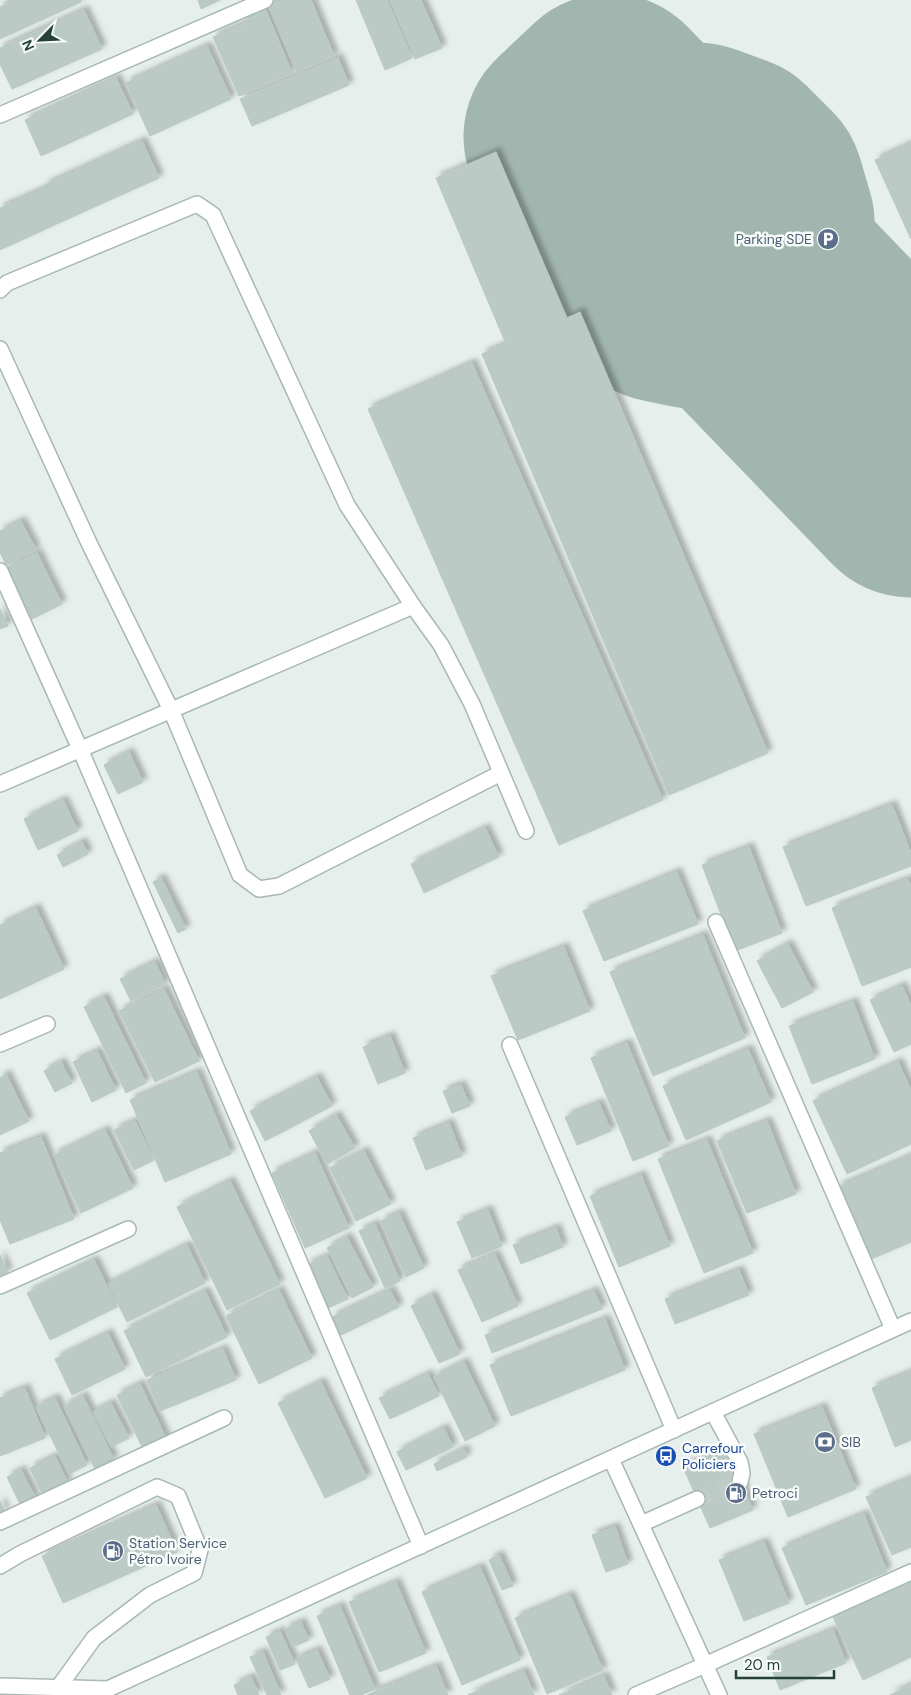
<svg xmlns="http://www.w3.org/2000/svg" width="911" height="1695" font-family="'DM Sans',sans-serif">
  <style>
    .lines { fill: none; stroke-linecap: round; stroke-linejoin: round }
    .runway { stroke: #a2b6b0; stroke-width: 219 }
    .building { fill: #bbcac4; stroke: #b8c9c2; filter: url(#shadow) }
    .minor-tunnel { stroke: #bfccc8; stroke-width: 15; stroke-dasharray: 15 8; stroke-linecap: butt }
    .minor-casing { stroke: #a8b8b2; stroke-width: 18 }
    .minor { stroke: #fff; stroke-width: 15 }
    .labels { text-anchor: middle; stroke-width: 5; stroke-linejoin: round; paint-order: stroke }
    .service-label { font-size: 14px; fill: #4e5e75; stroke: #f7fbf9; text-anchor: start }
    .transit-label { font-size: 14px; fill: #164399; stroke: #f7fbf9; text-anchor: start }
  </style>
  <defs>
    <filter id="shadow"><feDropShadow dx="4.5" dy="-4.5" stdDeviation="2.5" flood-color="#0004"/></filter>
  </defs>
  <rect width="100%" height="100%" fill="#e6efeb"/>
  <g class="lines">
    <path class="runway" d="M911 417 758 258 765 223 755 189 730 164 697 152 662 158 609 103 573 137 626 193 618 221 623 251 639 277 664 293 693 299 723 293 911 488"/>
  </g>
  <g class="building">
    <path d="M16 0H80L81 2 0 39V7Z"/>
    <path d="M198 0H220L201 9Z"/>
    <path d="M273 0H311L334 56 297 72 267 2Z"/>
    <path d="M356 0H387L412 58 385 70Z"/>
    <path d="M390 0H421L442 48 415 59Z"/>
    <path d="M264 6 292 73 239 96 213 37 250 21 246 14Z"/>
    <path d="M84 10 102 49 12 89 0 64V48Z"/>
    <path d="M207 46 231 99 150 136 126 83Z"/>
    <path d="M338 58 349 85 252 126 240 99Z"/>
    <path d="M116 78 133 114 41 156 25 120Z"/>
    <path d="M142 141 159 178 61 222 45 185Z"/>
    <path d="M911 144V239L875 160Z"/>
    <path d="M496 152 567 318 580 312 768 753 669 795 482 354 506 344 436 178Z"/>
    <path d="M46 188 61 222 0 250V208Z"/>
    <path d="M472 363 663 800 559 845 368 409Z"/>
    <path d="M21 521 36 550 6 565 0 552V531Z"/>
    <path d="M37 553 62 604 30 620 4 569Z"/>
    <path d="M0 609 8 626 0 629Z"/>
    <path d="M129 752 143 782 118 794 104 765Z"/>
    <path d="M63 800 78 831 38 850 24 819Z"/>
    <path d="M892 805 911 853V866L806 906 783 847Z"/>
    <path d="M485 828 499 857 424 893 411 864Z"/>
    <path d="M82 842 88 854 63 867 57 855Z"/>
    <path d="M749 847 782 933 735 951 702 865Z"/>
    <path d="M677 872 698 924 604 961 583 911Z"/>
    <path d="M161 878 186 929 178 933 153 882Z"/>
    <path d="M908 879 911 887V967L862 986 832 908Z"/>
    <path d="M36 908 64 969 0 999V925Z"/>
    <path d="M703 935 745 1038 653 1076 610 972Z"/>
    <path d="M788 944 813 992 782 1008 757 961Z"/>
    <path d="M564 947 590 1011 518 1040 491 976Z"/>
    <path d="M155 962 165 984 131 1001 120 979Z"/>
    <path d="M902 986 911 1006V1044L894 1052 870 1000Z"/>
    <path d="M164 989 199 1061 155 1082 119 1011Z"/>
    <path d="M104 997 146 1083 126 1093 84 1007Z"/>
    <path d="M853 1002 875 1059 812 1084 789 1026Z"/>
    <path d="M390 1036 405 1073 378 1084 363 1047Z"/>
    <path d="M627 1043 669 1146 633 1161 591 1058Z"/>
    <path d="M748 1049 771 1102 686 1140 663 1086Z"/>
    <path d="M97 1051 116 1090 92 1102 73 1062Z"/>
    <path d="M61 1062 72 1083 55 1092 44 1071Z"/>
    <path d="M898 1062 911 1090V1144L847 1174 813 1101Z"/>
    <path d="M197 1072 231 1154 165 1182 130 1100Z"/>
    <path d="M6 1074 29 1121 0 1135V1078Z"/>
    <path d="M317 1077 332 1106 265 1141 250 1111Z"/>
    <path d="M461 1085 470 1106 452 1113 443 1091Z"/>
    <path d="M599 1103 611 1131 577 1145 565 1117Z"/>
    <path d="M336 1115 355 1148 327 1164 309 1131Z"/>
    <path d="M135 1121 154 1160 134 1170 114 1130Z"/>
    <path d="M767 1121 796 1194 747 1213 717 1141Z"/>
    <path d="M449 1123 462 1156 426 1170 413 1138Z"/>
    <path d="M105 1130 133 1188 81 1213 54 1155Z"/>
    <path d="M41 1137 74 1219 10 1244 0 1220V1153Z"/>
    <path d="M707 1140 753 1253 704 1273 658 1159Z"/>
    <path d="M364 1151 391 1204 356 1221 330 1168Z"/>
    <path d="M315 1153 349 1228 305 1248 272 1173Z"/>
    <path d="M911 1156V1242L869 1260 838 1187Z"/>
    <path d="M641 1175 670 1246 619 1267 590 1196Z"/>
    <path d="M230 1181 280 1284 227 1310 177 1207Z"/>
    <path d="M488 1210 502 1246 472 1258 457 1222Z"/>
    <path d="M399 1213 424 1268 406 1277 381 1221Z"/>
    <path d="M375 1224 400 1281 385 1288 359 1231Z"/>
    <path d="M556 1228 563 1247 521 1264 513 1245Z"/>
    <path d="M347 1237 373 1287 352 1298 327 1248Z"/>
    <path d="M187 1245 205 1283 127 1322 108 1284Z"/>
    <path d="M495 1254 518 1306 482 1322 458 1270Z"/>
    <path d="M0 1255 8 1272 0 1276Z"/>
    <path d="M327 1256 348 1299 328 1308 307 1265Z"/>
    <path d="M94 1260 117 1307 50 1340 27 1293Z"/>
    <path d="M739 1270 749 1295 675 1324 665 1299Z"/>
    <path d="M279 1290 312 1358 259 1384 226 1316Z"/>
    <path d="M390 1290 399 1307 341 1335 332 1317Z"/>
    <path d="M205 1291 227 1337 146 1377 124 1331Z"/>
    <path d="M594 1291 602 1309 492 1353 485 1335Z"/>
    <path d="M432 1295 460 1354 439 1363 411 1306Z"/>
    <path d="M605 1319 625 1370 511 1416 490 1365Z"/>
    <path d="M108 1333 125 1369 72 1395 55 1359Z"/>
    <path d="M223 1349 236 1380 160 1411 147 1380Z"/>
    <path d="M464 1362 495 1426 465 1441 434 1377Z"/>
    <path d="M911 1372V1440L895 1447 872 1388Z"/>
    <path d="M428 1374 439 1396 390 1419 379 1398Z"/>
    <path d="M321 1382 367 1478 325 1498 278 1403Z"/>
    <path d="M140 1384 167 1440 144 1451 117 1395Z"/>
    <path d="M25 1388 45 1438 0 1456V1398Z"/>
    <path d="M83 1396 114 1460 95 1469 64 1406Z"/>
    <path d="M55 1398 87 1465 69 1474 36 1407Z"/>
    <path d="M111 1403 129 1438 111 1447 93 1412Z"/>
    <path d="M822 1407 856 1489 788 1517 754 1434Z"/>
    <path d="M444 1428 453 1447 406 1470 397 1452Z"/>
    <path d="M725 1448 753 1510 710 1528 683 1467Z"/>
    <path d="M464 1449 467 1457 437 1471 434 1464Z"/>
    <path d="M55 1456 68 1483 43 1496 30 1468Z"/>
    <path d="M21 1470 36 1499 21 1506 7 1477Z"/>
    <path d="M911 1478V1547L892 1555 866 1497Z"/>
    <path d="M0 1501 5 1511 0 1514Z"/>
    <path d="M156 1505 177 1552 63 1603 42 1556Z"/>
    <path d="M864 1514 887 1572 806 1605 782 1548Z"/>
    <path d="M615 1527 628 1564 606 1572 592 1535Z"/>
    <path d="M764 1542 789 1603 744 1621 719 1560Z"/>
    <path d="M499 1555 513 1586 502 1590 489 1560Z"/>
    <path d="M480 1567 520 1660 462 1685 422 1592Z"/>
    <path d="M908 1579 911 1585V1657L863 1680 832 1615Z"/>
    <path d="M396 1582 426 1653 379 1672 349 1602Z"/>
    <path d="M570 1595 603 1670 547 1694 515 1618Z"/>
    <path d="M340 1606 375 1689 361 1695H350L317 1616Z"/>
    <path d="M301 1622 309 1640 293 1647 285 1629Z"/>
    <path d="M833 1630 846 1663 780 1690 767 1657Z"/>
    <path d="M280 1631 295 1664 280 1670 266 1637Z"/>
    <path d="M317 1650 330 1679 309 1688 296 1659Z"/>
    <path d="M263 1652 281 1695H267L250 1657Z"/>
    <path d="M436 1666 448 1695H367Z"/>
    <path d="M524 1671 534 1695H468Z"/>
    <path d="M604 1676 612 1695H559Z"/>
    <path d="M251 1677 259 1695H238L234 1685Z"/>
    <path d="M911 1685V1695H890Z"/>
  </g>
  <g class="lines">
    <path class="minor-tunnel" d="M697 1499 740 1482"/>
    <g class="minor-casing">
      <g id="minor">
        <path d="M0 115 265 0"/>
        <path d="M0 290 7 283 197 204 213 215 347 505 413 606 441 645 472 704 526 831"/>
        <path d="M0 349 89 543 171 710 240 875 259 889 279 886 501 773"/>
        <path d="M0 571 80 749 421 1546"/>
        <path d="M0 784 413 606"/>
        <path d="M716 922 893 1329"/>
        <path d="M0 1044 47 1024"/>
        <path d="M510 1045 674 1430"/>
        <path d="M0 1286 128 1229"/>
        <path d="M713 1412 740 1462 742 1473 740 1482"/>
        <path d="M611 1459 719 1695"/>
        <path d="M0 1522 224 1418"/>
        <path d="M641 1524 697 1499"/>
        <path d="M0 1566 20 1554 157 1487 178 1496 200 1550 194 1573 150 1595 94 1638 58 1688"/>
        <path d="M0 1686 108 1689 911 1321"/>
        <path d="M636 1695 705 1665 911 1572"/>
      </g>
    </g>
    <use href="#minor" class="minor"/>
  </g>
  <defs>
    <g id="parking-disc" transform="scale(1.125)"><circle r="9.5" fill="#5c6f8a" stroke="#f7fbf9"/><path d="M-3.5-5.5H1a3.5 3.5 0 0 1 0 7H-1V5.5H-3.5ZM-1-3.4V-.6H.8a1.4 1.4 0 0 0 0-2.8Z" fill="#fff"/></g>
    <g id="bank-disc" transform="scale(1.125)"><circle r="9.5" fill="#5c6f8a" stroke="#f7fbf9"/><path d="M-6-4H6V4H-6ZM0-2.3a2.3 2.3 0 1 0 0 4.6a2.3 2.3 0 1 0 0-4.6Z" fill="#fff"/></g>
    <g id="bus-disc" transform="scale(1.125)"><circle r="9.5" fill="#1a4fb4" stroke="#f7fbf9"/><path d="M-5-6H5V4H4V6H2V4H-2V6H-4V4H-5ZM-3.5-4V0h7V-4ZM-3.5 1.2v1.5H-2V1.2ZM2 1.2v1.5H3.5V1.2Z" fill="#fff"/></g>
    <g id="fuel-disc" transform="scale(1.125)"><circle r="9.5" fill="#5c6f8a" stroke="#f7fbf9"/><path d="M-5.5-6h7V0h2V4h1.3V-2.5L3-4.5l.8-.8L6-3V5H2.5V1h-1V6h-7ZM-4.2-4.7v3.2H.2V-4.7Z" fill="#fff"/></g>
  </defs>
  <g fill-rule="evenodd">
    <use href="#parking-disc" x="828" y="239"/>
    <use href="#bank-disc" x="825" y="1442"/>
    <use href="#bus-disc" x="666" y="1456"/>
    <use href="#fuel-disc" x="736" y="1493"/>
    <use href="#fuel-disc" x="113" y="1551"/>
  </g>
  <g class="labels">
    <g class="service-label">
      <text x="812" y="244" text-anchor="end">Parking SDE</text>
      <text x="841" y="1447">SIB</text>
      <text x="752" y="1498">Petroci</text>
      <text x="129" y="1548">Station Service<tspan x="129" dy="16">Pétro Ivoire</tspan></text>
    </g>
    <g class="transit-label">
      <text x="682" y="1453">Carrefour<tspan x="682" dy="16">Policiers</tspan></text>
    </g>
  </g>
  <g transform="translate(40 40) rotate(246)" stroke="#f7fbf9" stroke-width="4" paint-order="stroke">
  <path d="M0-4L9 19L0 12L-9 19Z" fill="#24423a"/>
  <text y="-8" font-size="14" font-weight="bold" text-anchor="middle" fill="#24423a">N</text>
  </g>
  <path d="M736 1670v8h98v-8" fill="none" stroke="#24423a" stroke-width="2.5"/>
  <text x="744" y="1670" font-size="15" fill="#24423a" stroke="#f7fbf9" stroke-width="4" paint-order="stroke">20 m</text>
</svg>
